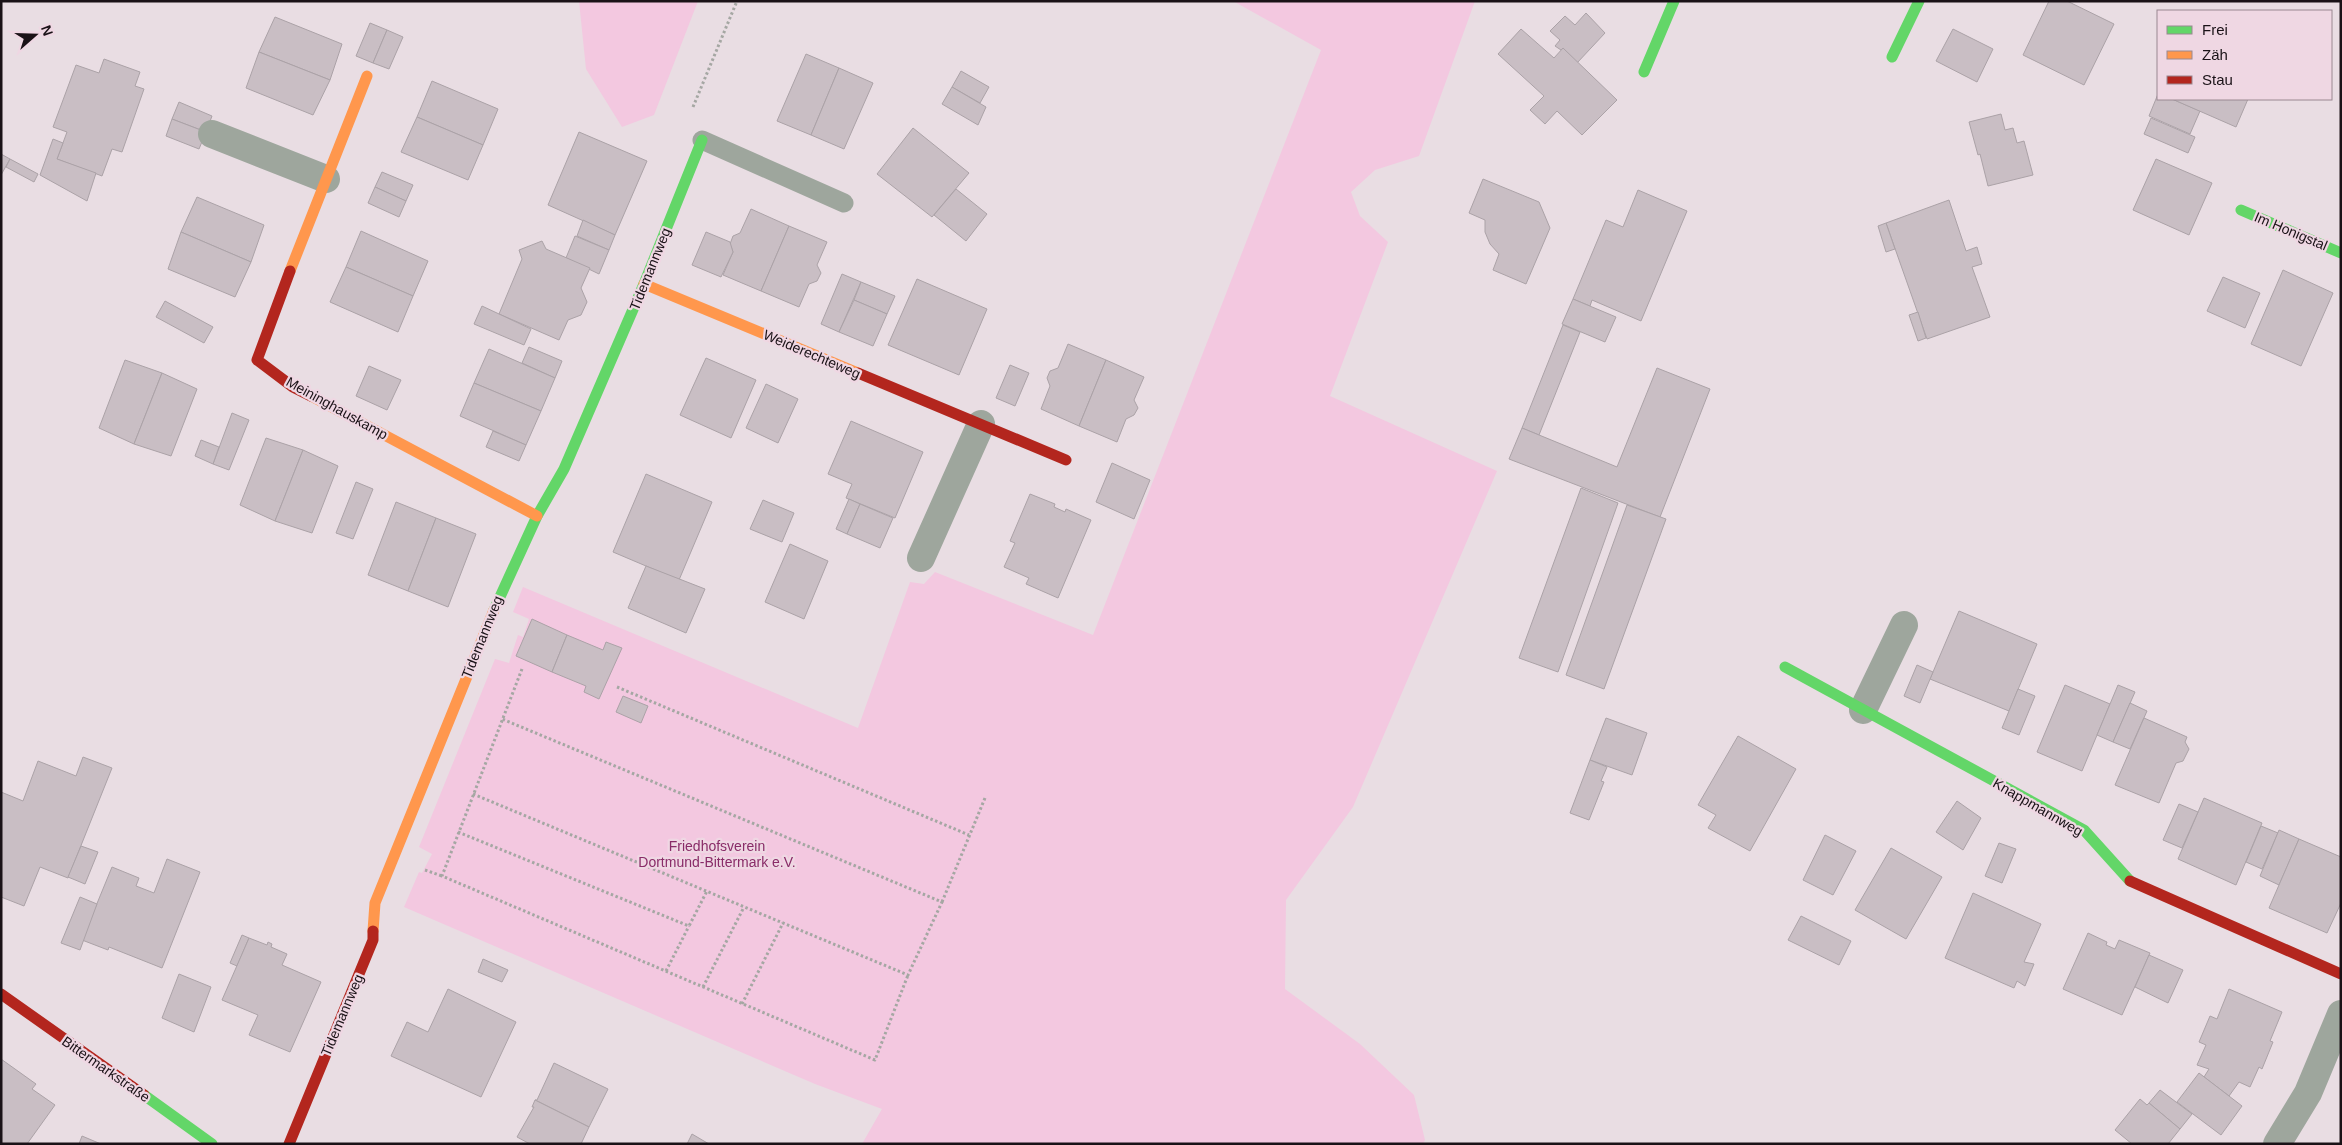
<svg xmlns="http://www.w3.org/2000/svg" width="2342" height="1145" font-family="Helvetica,sans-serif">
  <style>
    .green { fill: #f3c8e0 }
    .building { fill: #c9bec4; stroke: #aba2a7 }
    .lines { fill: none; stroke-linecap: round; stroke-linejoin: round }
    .path { stroke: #a5a7a3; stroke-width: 3; stroke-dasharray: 2.5 2.5; stroke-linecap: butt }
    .lane { stroke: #9ea69d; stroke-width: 19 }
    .street { stroke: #9ea69d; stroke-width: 28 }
    .fast { stroke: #63d668; stroke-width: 11 }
    .slow { stroke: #ff974d; stroke-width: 11 }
    .jam { stroke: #b3261e; stroke-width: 11 }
    .labels { text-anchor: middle; stroke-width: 4.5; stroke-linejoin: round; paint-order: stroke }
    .street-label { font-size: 14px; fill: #1a1217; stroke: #efd7e3 }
    .park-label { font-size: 14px; fill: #892c68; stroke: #efd7e3 }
  </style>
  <rect width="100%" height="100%" fill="#e9dde3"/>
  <g class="green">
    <path d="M579 1H698L654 115 622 127 586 69Z"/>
    <path d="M1233 1H1475L1419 156 1375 170 1351 192 1360 216 1388 242 1330 396 1497 471 1353 807 1286 900 1285 989 1360 1044 1414 1095 1425 1140 1423 1144H862L882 1109 815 1084 404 907 419 872 422 873 432 854 419 847 495 659 509 663 518 635 523 637 529 619 513 612 523 587 858 728 910 582 924 584 935 572 1093 635 1321 50Z"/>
  </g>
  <g class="building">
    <path d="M2049 1H2067L2114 24 2084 85 2023 55Z"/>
    <path d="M1586 13 1605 33 1577 63 1563 48 1561 50 1555 46 1560 40 1550 31 1565 16 1575 25Z"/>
    <path d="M275 17 342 44 330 80 259 52Z"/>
    <path d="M370 23 387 30 373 63 356 56Z"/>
    <path d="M1521 29 1554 58 1563 48 1617 100 1582 135 1557 111 1545 124 1530 110 1544 96 1498 54Z"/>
    <path d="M1953 29 1993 49 1977 82 1936 61Z"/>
    <path d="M387 30 403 37 389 69 373 63Z"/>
    <path d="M259 52 330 80 313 115 246 88Z"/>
    <path d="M806 54 839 68 811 135 777 121Z"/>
    <path d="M104 59 140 72 135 86 144 89 122 152 112 149 102 176 57 159 67 132 53 127 76 65 99 73Z"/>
    <path d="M839 68 873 83 844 149 811 135Z"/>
    <path d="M961 71 989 87 980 103 952 87Z"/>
    <path d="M432 81 498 109 483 145 417 117Z"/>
    <path d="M952 87 986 107 978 125 942 104Z"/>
    <path d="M2158 94V99H2172L2200 111 2190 134 2149 116Z"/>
    <path d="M2172 99H2248L2236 127Z"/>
    <path d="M179 102 212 116 206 132 172 119Z"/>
    <path d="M2001 114 2005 130 2013 128 2017 143 2024 141 2033 175 1988 186 1980 154 1978 155 1969 122Z"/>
    <path d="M417 117 483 145 468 180 401 152Z"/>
    <path d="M2151 118 2195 137 2188 153 2144 134Z"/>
    <path d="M172 119 206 132 199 149 166 136Z"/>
    <path d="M913 128 969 173 932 217 877 174Z"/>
    <path d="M579 132 647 161 615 235 548 205Z"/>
    <path d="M53 139 63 143 57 159 96 173 87 201 40 175Z"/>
    <path d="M1 154 10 159 1 175Z"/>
    <path d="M10 159 38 174 34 182 6 167Z"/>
    <path d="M2156 159 2212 183 2189 235 2133 210Z"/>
    <path d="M382 172 413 185 406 201 375 187Z"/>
    <path d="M1483 179 1539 202 1550 228 1526 284 1493 270 1499 254 1490 244 1485 232V220L1469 213Z"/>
    <path d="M375 187 406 201 399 217 368 203Z"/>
    <path d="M956 189 987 214 966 241 934 215Z"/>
    <path d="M1638 190 1687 211 1641 321 1592 300 1590 306 1573 299 1606 220 1623 227Z"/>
    <path d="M197 197 264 225 251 262 181 232Z"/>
    <path d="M1949 200 1966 251 1977 247 1982 264 1972 267 1990 317 1927 339 1886 223Z"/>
    <path d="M751 209 789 226 761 291 723 275 733 252 730 244 733 236 740 233Z"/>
    <path d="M583 220 615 235 609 250 577 236Z"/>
    <path d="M1886 223 1895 249 1886 252 1878 226Z"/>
    <path d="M789 226 827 242 817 265 821 273 817 281 809 284 799 307 761 291Z"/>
    <path d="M361 231 428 261 413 296 346 267Z"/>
    <path d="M181 232 251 262 235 297 168 269Z"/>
    <path d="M706 232 730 242 733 252 721 277 692 265Z"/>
    <path d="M575 236 609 250 599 274 566 258Z"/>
    <path d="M542 241 546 249 590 268 581 288 587 302 581 315 568 320 559 340 499 314 522 259 519 250Z"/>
    <path d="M346 267 413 296 398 332 330 302Z"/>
    <path d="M2283 270 2333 293 2301 366 2251 344Z"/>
    <path d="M842 274 861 282 839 332 821 324Z"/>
    <path d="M2223 277 2260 293 2245 328 2207 311Z"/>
    <path d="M917 279 987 309 959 375 888 345Z"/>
    <path d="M861 282 895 296 887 314 854 300Z"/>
    <path d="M1573 299 1616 317 1605 342 1562 324Z"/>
    <path d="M854 300 887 314 873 346 839 332Z"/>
    <path d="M165 301 213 327 204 343 156 317Z"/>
    <path d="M482 306 531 329 524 345 474 324Z"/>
    <path d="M1918 312 1926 338 1918 341 1909 315Z"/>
    <path d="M1563 325 1580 332 1539 435 1522 428Z"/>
    <path d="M1068 344 1106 360 1079 426 1041 409 1050 386 1047 378 1050 371 1058 368Z"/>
    <path d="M529 347 562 361 555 378 522 363Z"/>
    <path d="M489 349 555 378 541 411 474 383Z"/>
    <path d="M706 358 756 380 731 438 680 415Z"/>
    <path d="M125 360 162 373 134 444 99 428Z"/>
    <path d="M1106 360 1144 377 1134 400 1138 408 1134 415 1126 419 1117 442 1079 426Z"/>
    <path d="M1010 365 1029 373 1015 406 996 398Z"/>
    <path d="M369 366 401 380 387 410 356 396Z"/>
    <path d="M1657 368 1710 389 1660 517 1509 459 1522 428 1617 467Z"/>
    <path d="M162 373 197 389 171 456 134 444Z"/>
    <path d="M474 383 541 411 526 445 460 416Z"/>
    <path d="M766 384 798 399 778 443 746 428Z"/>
    <path d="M232 413 249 420 229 470 213 464Z"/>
    <path d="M851 421 923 452 895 518 846 498 852 484 828 474Z"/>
    <path d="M493 431 526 445 519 461 486 447Z"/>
    <path d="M266 438 303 450 275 521 240 505Z"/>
    <path d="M201 440 219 447 213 464 195 456Z"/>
    <path d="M303 450 338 466 312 533 275 521Z"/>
    <path d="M1112 463 1150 480 1134 519 1096 502Z"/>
    <path d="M646 474 712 502 679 580 613 552Z"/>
    <path d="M356 482 373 489 353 539 336 533Z"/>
    <path d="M1581 488 1618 503 1558 672 1519 658Z"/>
    <path d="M1030 494 1055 504 1054 507 1065 512 1066 509 1091 520 1058 598 1026 584 1029 578 1004 567 1015 543 1010 541Z"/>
    <path d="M849 499 860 504 847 534 836 529Z"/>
    <path d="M763 500 794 513 782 542 750 529Z"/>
    <path d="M396 502 436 518 408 591 368 575Z"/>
    <path d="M860 504 893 518 880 548 847 534Z"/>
    <path d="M1627 505 1666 519 1604 689 1566 675Z"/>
    <path d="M436 518 476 534 448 607 408 591Z"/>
    <path d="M790 544 828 561 804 619 765 602Z"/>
    <path d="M646 566 705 589 686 633 628 608Z"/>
    <path d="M1959 611 2037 644 2009 711 1930 679Z"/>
    <path d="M532 619 567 635 552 672 516 656Z"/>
    <path d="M567 635 603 650 606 642 622 648 599 699 584 692 586 686 552 672Z"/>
    <path d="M1917 665 1933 672 1920 703 1904 696Z"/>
    <path d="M2065 685 2110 704 2082 771 2037 752Z"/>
    <path d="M2118 685 2135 692 2113 742 2097 735Z"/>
    <path d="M2018 689 2035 696 2019 735 2002 728Z"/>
    <path d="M623 696 648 706 641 723 616 712Z"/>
    <path d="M2130 703 2147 711 2130 749 2113 742Z"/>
    <path d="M1606 718 1647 733 1632 775 1590 760Z"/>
    <path d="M2144 718 2187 737 2185 742 2189 749 2183 761 2176 763 2159 803 2115 785Z"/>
    <path d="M1738 736 1796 769 1750 851 1708 828 1716 815 1698 805Z"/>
    <path d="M83 757 112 768 68 878 40 867 24 906 1 897V792L23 801 38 761 76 776Z"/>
    <path d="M1590 760 1607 767 1601 781 1604 782 1589 820 1570 813Z"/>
    <path d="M2204 798 2262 823 2236 885 2178 859Z"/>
    <path d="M1957 801 1981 818 1963 850 1936 832Z"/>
    <path d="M2179 804 2198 812 2182 848 2163 840Z"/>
    <path d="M2261 826 2278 833 2262 869 2246 862Z"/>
    <path d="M2279 830 2299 839 2279 885 2260 876Z"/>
    <path d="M1825 835 1856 851 1833 895 1803 880Z"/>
    <path d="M2299 839 2341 857V903L2327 933 2269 908Z"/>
    <path d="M1999 843 2016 849 2002 883 1985 876Z"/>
    <path d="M81 846 98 852 85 884 68 877Z"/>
    <path d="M1891 848 1942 877 1906 939 1855 910Z"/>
    <path d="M167 859 200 872 162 968 109 947 108 950 82 940 112 867 139 878 136 886 154 893Z"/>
    <path d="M1973 893 2041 924 2024 962 2034 964 2025 986 2017 981 2014 988 1945 958Z"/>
    <path d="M80 897 97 904 80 950 61 943Z"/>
    <path d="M1801 916 1851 941 1839 965 1788 940Z"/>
    <path d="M2088 933 2107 942 2106 945 2115 949 2119 940 2150 953 2122 1015 2063 989Z"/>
    <path d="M242 935 249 938 237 966 230 963Z"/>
    <path d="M249 938 267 945 268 942 272 944 271 947 287 954 282 965 321 982 290 1052 249 1035 258 1015 222 1000Z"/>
    <path d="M2149 955 2183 970 2168 1003 2135 987Z"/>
    <path d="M483 959 508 970 502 982 478 972Z"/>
    <path d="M179 974 211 987 194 1032 162 1018Z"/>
    <path d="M448 989 516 1022 481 1097 391 1056 407 1022 428 1032Z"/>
    <path d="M2229 989 2282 1012 2270 1041 2273 1042 2262 1069 2259 1067 2250 1087 2239 1082 2229 1096 2204 1077 2209 1069 2197 1065 2206 1045 2199 1042 2210 1016 2217 1019Z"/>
    <path d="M1 1059 36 1084 32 1089 55 1105 27 1144H1Z"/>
    <path d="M554 1063 608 1089 589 1127 535 1100H537Z"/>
    <path d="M2199 1073 2242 1106 2221 1135 2177 1102Z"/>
    <path d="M2160 1090 2192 1114 2180 1129 2149 1103Z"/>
    <path d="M2140 1099 2147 1105 2149 1103 2180 1129 2168 1144H2132L2115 1130Z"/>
    <path d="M535 1100 589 1127 581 1144H530L517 1137 534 1107H532Z"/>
    <path d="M692 1134 709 1144H687Z"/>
    <path d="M82 1136 101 1144H79Z"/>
  </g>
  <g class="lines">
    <g class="path">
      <path d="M693 107 737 1"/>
      <path d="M522 669 442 876 875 1060 908 975"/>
      <path d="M617 687 969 835"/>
      <path d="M473 794 908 975 942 902 502 719"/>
      <path d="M458 832 689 926 707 891"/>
      <path d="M425 870 442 876"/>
      <path d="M942 902 985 798"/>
      <path d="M666 971 689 926"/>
      <path d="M703 987 744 907"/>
      <path d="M742 1004 783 923"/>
    </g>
    <path class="lane" d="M702 140 844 203"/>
    <g class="street">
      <path d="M212 134 326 179"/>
      <path d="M921 558 981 424"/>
      <path d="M1863 710 1904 625"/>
      <path d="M2277 1144 2308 1093 2341 1014"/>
    </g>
    <g class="fast">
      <path d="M1892 57 1919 1"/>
      <path d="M1644 72 1674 1"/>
      <path d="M2241 210 2341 253"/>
      <path d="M494 610 537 516 564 469 644 284 702 140"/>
      <path d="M1785 667 2084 830 2130 881"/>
      <path d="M144 1095 212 1144"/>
    </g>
    <g class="slow">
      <path d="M290 271 367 76"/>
      <path d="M644 284 858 373"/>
      <path d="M311 396 537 516"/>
      <path d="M373 931 375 903 494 610"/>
    </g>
    <g class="jam">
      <path d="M290 271 257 360 293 387 311 396"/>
      <path d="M858 373 1066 460"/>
      <path d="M2130 881 2341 974"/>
      <path d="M1 994 144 1095"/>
      <path d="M289 1144 373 940V931"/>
    </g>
  </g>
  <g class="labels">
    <g class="street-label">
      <text transform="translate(2291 231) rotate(23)" y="5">Im Honigstal</text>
      <text transform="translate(650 269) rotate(-68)" y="5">Tidemannweg</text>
      <text transform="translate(812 354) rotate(23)" y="5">Weiderechteweg</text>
      <text transform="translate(337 408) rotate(29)" y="5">Meininghauskamp</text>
      <text transform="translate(482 637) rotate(-68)" y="5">Tidemannweg</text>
      <text transform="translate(2038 807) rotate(30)" y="5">Knappmannweg</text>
      <text transform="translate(342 1015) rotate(-67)" y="5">Tidemannweg</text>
      <text transform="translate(106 1069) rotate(35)" y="5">Bittermarkstraße</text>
    </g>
    <g class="park-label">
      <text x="717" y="851">Friedhofsverein<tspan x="717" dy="16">Dortmund-Bittermark e.V.</tspan></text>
    </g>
  </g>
  <rect width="2342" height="1145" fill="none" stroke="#1a1217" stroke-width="5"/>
  <rect x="2157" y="10" width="175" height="90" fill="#efd7e3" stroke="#9a8891"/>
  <rect x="2167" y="26" width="25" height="8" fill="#63d668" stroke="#9a8891"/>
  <text x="2202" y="35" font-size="15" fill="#1a1217">Frei</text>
  <rect x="2167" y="51" width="25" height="8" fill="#ff974d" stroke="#9a8891"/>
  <text x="2202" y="60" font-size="15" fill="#1a1217">Zäh</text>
  <rect x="2167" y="76" width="25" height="8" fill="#b3261e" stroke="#9a8891"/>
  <text x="2202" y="85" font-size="15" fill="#1a1217">Stau</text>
  <g transform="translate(35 35) rotate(70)" stroke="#efd7e3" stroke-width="4" paint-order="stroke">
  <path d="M0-4L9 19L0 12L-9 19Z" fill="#1a1217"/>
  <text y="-8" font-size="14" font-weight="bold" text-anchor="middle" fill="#1a1217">N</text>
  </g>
</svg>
